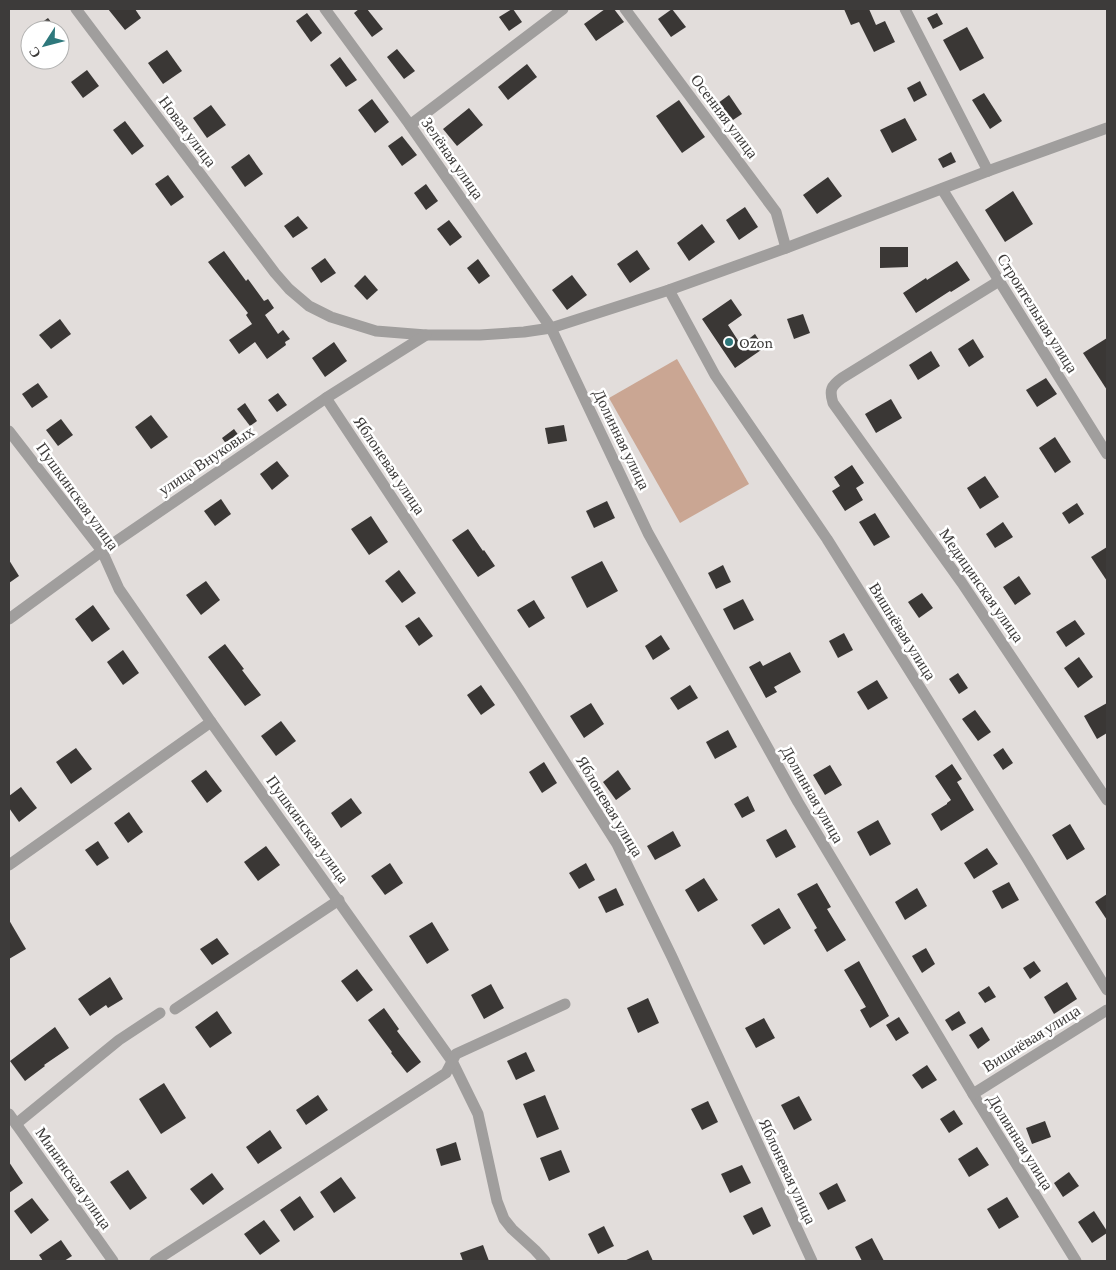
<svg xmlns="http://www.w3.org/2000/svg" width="1116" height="1270" font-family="'Crimson Pro',serif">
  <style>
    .green { fill: #caa693 }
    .building { fill: #3a3735 }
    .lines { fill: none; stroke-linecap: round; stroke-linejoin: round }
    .minor { stroke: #a09e9d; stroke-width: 11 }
    .poi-dot { fill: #2e787c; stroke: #fff; stroke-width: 2 }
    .labels { text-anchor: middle; stroke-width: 5; stroke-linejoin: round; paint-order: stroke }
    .street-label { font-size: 16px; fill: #3d3b3a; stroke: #fff }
    .poi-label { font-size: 16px; fill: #3d3b3a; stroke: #fff; text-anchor: start }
  </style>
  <rect width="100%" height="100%" fill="#e2dddb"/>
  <path class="green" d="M677 359 749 484 680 523 609 398Z"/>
  <g class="building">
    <path d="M108 9H135L141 18 125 30Z"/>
    <path d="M359 9H367L383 29 372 37 354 13Z"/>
    <path d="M512 9H513L522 22 509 31 499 17Z"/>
    <path d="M605 9H614L624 22 596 41 584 24Z"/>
    <path d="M672 9 686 27 671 37 658 19Z"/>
    <path d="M844 9H869L876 25 885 21 895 42 874 52 859 22 851 25Z"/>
    <path d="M307 13 322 33 311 42 296 21Z"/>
    <path d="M937 13 943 24 933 29 927 18Z"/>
    <path d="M48 18 57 30H31Z"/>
    <path d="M967 27 984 58 960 71 943 40Z"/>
    <path d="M397 49 415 71 404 79 387 57Z"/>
    <path d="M167 50 182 71 163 84 148 63Z"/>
    <path d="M340 57 357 80 346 87 330 65Z"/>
    <path d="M527 64 537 77 508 100 498 87Z"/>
    <path d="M87 70 99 86 83 98 71 82Z"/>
    <path d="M920 81 927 95 914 102 907 88Z"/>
    <path d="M984 93 1002 121 990 129 972 100Z"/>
    <path d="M729 95 742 114 727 124 714 106Z"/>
    <path d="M372 99 389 122 375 133 358 110Z"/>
    <path d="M679 100 705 137 682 153 656 116Z"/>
    <path d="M211 105 226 125 207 138 193 118Z"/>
    <path d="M469 108 483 125 457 146 443 129Z"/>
    <path d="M905 118 917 140 892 153 880 130Z"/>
    <path d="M125 121 144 146 132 155 113 130Z"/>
    <path d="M402 136 417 155 402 166 388 146Z"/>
    <path d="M951 152 956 162 943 168 938 159Z"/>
    <path d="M249 154 263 174 245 187 231 167Z"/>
    <path d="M168 175 184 197 171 206 155 184Z"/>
    <path d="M828 177 842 196 817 214 803 195Z"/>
    <path d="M426 184 438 201 426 210 414 193Z"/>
    <path d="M1013 191 1033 224 1005 242 985 210Z"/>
    <path d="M745 207 758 227 739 240 726 220Z"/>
    <path d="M298 216 308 228 293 238 284 226Z"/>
    <path d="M449 220 462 237 450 246 437 229Z"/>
    <path d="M702 224 715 242 689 261 677 243Z"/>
    <path d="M880 247H908V267L880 268Z"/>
    <path d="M637 250 650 269 630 283 617 264Z"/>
    <path d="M224 251 246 281 248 279 264 301 268 299 274 308 265 315 278 334 283 330 290 339 285 342 286 345 267 359 255 342 239 354 229 340 252 324 246 315 248 313 208 262Z"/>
    <path d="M325 258 336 273 321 283 311 268Z"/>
    <path d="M478 259 490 276 479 284 467 268Z"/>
    <path d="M957 261 970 280 951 292 950 291 916 313 903 293 926 278 927 280Z"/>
    <path d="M365 275 378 290 367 300 354 286Z"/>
    <path d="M572 275 587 295 567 310 552 290Z"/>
    <path d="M731 299 742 315 728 325 741 345 755 334 764 348 735 368 702 319Z"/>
    <path d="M803 314 810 333 794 339 787 319Z"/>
    <path d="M60 319 71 334 51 349 39 335Z"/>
    <path d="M1107 338V390L1083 353Z"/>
    <path d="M973 339 984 357 969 367 958 349Z"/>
    <path d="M334 342 347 361 325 377 312 358Z"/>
    <path d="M931 351 940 366 918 380 909 365Z"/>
    <path d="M1046 378 1057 394 1037 407 1026 390Z"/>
    <path d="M38 383 48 397 32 408 22 394Z"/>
    <path d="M278 393 287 405 277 412 268 400Z"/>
    <path d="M891 399 902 418 876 433 865 414Z"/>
    <path d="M245 403 257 421 250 426 237 409Z"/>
    <path d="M151 415 168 437 151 449 135 427Z"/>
    <path d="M61 419 73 435 58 446 46 430Z"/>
    <path d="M564 425 567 441 548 444 545 428Z"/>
    <path d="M234 429 242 440 229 448 222 438Z"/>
    <path d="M1055 437 1071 462 1055 473 1039 448Z"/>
    <path d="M277 461 289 476 272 490 260 474Z"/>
    <path d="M852 465 864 483 856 488 863 500 845 511 832 491 840 486 834 477Z"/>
    <path d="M985 476 999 497 980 509 967 488Z"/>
    <path d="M221 499 231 514 215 526 204 511Z"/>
    <path d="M607 501 615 518 594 528 586 511Z"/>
    <path d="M1077 503 1084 514 1069 524 1062 513Z"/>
    <path d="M875 513 890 537 874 546 859 522Z"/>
    <path d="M371 516 388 542 369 555 351 529Z"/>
    <path d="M1003 522 1013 537 995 548 986 534Z"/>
    <path d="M468 529 483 551 484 550 495 566 478 577 452 540Z"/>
    <path d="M1107 547V581L1091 557Z"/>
    <path d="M9 560 19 576 9 583Z"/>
    <path d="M602 561 618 591 587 608 571 577Z"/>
    <path d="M723 565 731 582 716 589 708 573Z"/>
    <path d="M399 570 416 593 402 603 385 581Z"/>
    <path d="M1019 576 1031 594 1015 605 1003 587Z"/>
    <path d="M206 581 220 600 201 615 186 595Z"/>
    <path d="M922 593 933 608 919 618 908 602Z"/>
    <path d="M743 599 754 620 734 630 723 609Z"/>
    <path d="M534 600 545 618 529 628 517 610Z"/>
    <path d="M93 605 110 629 92 642 75 619Z"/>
    <path d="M419 617 433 636 419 646 405 626Z"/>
    <path d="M1075 620 1085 634 1066 647 1056 632Z"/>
    <path d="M844 633 853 650 838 658 829 641Z"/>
    <path d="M661 635 670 649 653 660 645 646Z"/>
    <path d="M225 644 244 669 242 670 261 695 245 706 208 657Z"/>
    <path d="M123 650 139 673 123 685 107 662Z"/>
    <path d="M790 652 801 672 774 687 777 692 766 698 749 667 760 661 763 666Z"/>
    <path d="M1079 657 1093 677 1078 688 1064 668Z"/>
    <path d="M958 673 968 688 959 694 949 679Z"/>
    <path d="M877 680 888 698 868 710 857 692Z"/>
    <path d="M481 685 495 705 481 715 467 695Z"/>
    <path d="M690 685 698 698 678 710 670 698Z"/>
    <path d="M591 703 604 724 584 738 570 716Z"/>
    <path d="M1107 703V733L1097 739 1084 716Z"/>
    <path d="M975 710 991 732 978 741 962 719Z"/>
    <path d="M281 721 296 741 276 756 261 736Z"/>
    <path d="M728 730 737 747 715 759 706 742Z"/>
    <path d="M76 748 92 769 71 784 56 762Z"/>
    <path d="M1003 748 1013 763 1003 770 993 755Z"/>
    <path d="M544 762 557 783 542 793 529 772Z"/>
    <path d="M952 764 962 779 957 782 974 810 941 831 931 814 947 804V803L951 800 935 776Z"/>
    <path d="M830 765 842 785 825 795 813 775Z"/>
    <path d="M206 770 222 791 207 803 191 781Z"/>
    <path d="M618 770 631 789 616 800 603 782Z"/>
    <path d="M21 787 37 808 19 822 9 808V796Z"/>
    <path d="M748 796 755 811 742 818 734 804Z"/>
    <path d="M351 798 362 813 341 828 331 813Z"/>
    <path d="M129 812 143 832 128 843 114 823Z"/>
    <path d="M878 820 891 844 870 856 857 832Z"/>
    <path d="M1070 824 1085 849 1067 860 1052 835Z"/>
    <path d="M786 829 796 847 776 858 766 840Z"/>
    <path d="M673 831 681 846 655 860 647 846Z"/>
    <path d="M98 841 109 858 97 866 85 850Z"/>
    <path d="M266 846 280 865 258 881 244 862Z"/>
    <path d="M987 848 998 864 974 879 964 863Z"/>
    <path d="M390 863 403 883 385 895 371 876Z"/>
    <path d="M586 863 595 880 579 889 569 873Z"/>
    <path d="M704 878 718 900 698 912 685 890Z"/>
    <path d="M1009 882 1019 900 1002 909 992 891Z"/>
    <path d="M817 883 831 907 827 909 846 940 827 952 814 930 817 928 797 894Z"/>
    <path d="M616 888 624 905 606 913 598 897Z"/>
    <path d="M917 888 927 906 905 920 895 902Z"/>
    <path d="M1107 894V920L1095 902Z"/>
    <path d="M779 908 791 928 764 945 751 925Z"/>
    <path d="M9 920 26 949 9 959Z"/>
    <path d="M432 922 449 950 427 964 409 936Z"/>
    <path d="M217 938 229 954 212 965 200 949Z"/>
    <path d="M926 948 935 964 922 973 912 956Z"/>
    <path d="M859 961 889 1016 870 1028 860 1010 866 1007 844 970Z"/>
    <path d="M1034 961 1041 971 1030 979 1023 968Z"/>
    <path d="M357 969 373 990 357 1002 341 981Z"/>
    <path d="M110 977 123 999 108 1008 106 1005 90 1016 78 999Z"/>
    <path d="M1067 982 1077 999 1054 1014 1044 997Z"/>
    <path d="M491 984 504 1008 484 1019 471 995Z"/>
    <path d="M989 986 996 997 985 1003 978 993Z"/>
    <path d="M648 998 659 1023 638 1033 627 1008Z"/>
    <path d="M384 1008 399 1029 397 1031 421 1062 407 1073 391 1053 392 1052 368 1020Z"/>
    <path d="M217 1011 232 1033 210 1048 195 1027Z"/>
    <path d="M959 1011 966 1023 952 1031 945 1020Z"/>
    <path d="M899 1017 909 1033 896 1041 886 1025Z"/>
    <path d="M764 1018 775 1038 756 1048 745 1028Z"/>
    <path d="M55 1027 69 1048 44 1065 45 1066 25 1081 10 1061Z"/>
    <path d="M982 1027 990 1040 978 1049 969 1035Z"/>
    <path d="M526 1052 535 1071 516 1080 507 1061Z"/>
    <path d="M927 1065 937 1080 922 1089 912 1075Z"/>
    <path d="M164 1083 186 1118 161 1134 139 1099Z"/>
    <path d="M318 1095 328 1110 306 1125 296 1110Z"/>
    <path d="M545 1095 559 1129 537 1138 523 1104Z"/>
    <path d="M799 1096 812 1120 794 1130 781 1105Z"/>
    <path d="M708 1101 718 1122 702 1130 691 1109Z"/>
    <path d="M954 1110 963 1124 949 1133 940 1119Z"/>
    <path d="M1045 1121 1051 1137 1032 1144 1026 1128Z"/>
    <path d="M270 1130 282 1148 258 1164 246 1147Z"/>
    <path d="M456 1142 461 1160 441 1166 436 1149Z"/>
    <path d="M977 1147 989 1165 969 1177 958 1159Z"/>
    <path d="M561 1150 570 1172 549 1181 540 1158Z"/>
    <path d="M9 1162 23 1183 9 1193Z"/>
    <path d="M742 1165 751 1183 730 1193 721 1174Z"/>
    <path d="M128 1170 147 1198 130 1210 110 1182Z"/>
    <path d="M1069 1172 1079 1186 1063 1197 1054 1183Z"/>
    <path d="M212 1173 224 1189 203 1205 190 1189Z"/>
    <path d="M341 1177 356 1198 334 1213 320 1192Z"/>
    <path d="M837 1183 846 1201 828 1210 819 1193Z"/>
    <path d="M300 1196 314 1217 294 1231 280 1210Z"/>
    <path d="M1007 1197 1019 1217 999 1229 987 1209Z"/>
    <path d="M32 1198 49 1220 31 1234 14 1211Z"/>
    <path d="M762 1207 771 1226 753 1235 743 1216Z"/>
    <path d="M1094 1211 1107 1231V1233L1092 1243 1078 1222Z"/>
    <path d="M264 1220 280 1241 260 1255 244 1234Z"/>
    <path d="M604 1226 614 1246 598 1254 588 1234Z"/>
    <path d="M872 1238 884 1261H862L855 1247Z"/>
    <path d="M61 1240 72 1256 64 1261H43L39 1255Z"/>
    <path d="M483 1245 489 1261H463L460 1253Z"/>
    <path d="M648 1250 653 1261H624Z"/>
  </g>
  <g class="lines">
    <g class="minor">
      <path d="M76 9 275 273 289 289 309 306 331 317 376 331 426 335H480L524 332 551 328 669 290 786 248 988 171 1107 128"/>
      <path d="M325 9 410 125 551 328 648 533 798 802 973 1094 1076 1261"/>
      <path d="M625 9 776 212 786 248"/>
      <path d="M905 9 988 171"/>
      <path d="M410 125 563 9"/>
      <path d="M942 189 1107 454"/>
      <path d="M999 281 842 378C831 386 829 390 833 403L962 583 1107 800"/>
      <path d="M669 290 715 375 827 539 1028 860 1107 990"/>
      <path d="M326 398 520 691 617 844 672 957 812 1261"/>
      <path d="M9 431 102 551 119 589 211 722 452 1061 478 1114 497 1201 504 1219 512 1229 535 1250 545 1261"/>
      <path d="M9 619 102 551 326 398 426 335"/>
      <path d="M9 865 211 722"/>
      <path d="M175 1009 339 900"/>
      <path d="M973 1094 1107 1010"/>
      <path d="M9 1114 113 1261"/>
      <path d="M16 1124 119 1040 160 1013"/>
      <path d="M155 1261 446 1073 456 1054 565 1004"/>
    </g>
  </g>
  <circle class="poi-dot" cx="729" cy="342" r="5"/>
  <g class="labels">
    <g class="street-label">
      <text transform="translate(725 116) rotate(53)" y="6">Осенняя улица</text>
      <text transform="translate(188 131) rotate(53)" y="6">Новая улица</text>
      <text transform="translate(453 158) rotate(55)" y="6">Зелёная улица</text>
      <text transform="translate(1038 313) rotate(58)" y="6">Строительная улица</text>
      <text transform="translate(622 439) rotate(64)" y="6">Долинная улица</text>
      <text transform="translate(206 460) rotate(-34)" y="6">улица Внуковых</text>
      <text transform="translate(390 465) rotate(56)" y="6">Яблоневая улица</text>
      <text transform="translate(78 496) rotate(54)" y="6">Пушкинская улица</text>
      <text transform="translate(982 585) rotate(55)" y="6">Медицинская улица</text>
      <text transform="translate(903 631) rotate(58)" y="6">Вишнёвая улица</text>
      <text transform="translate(813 794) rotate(60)" y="6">Долинная улица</text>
      <text transform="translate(610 806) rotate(59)" y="6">Яблоневая улица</text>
      <text transform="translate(308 829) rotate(54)" y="6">Пушкинская улица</text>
      <text transform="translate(1031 1038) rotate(-32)" y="6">Вишнёвая улица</text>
      <text transform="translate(1021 1142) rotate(58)" y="6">Долинная улица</text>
      <text transform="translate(788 1171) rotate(65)" y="6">Яблоневая улица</text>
      <text transform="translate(74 1178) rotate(55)" y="6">Мининская улица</text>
    </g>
    <g class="poi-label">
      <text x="739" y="348">Ozon</text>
    </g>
  </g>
  <rect width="1116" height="1270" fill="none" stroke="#3d3b3a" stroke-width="20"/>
  <g transform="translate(45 45) rotate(234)"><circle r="24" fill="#ffffff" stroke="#b1b1b0"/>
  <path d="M0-4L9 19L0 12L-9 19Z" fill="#2e787c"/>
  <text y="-8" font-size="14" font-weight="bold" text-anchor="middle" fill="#3d3b3a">С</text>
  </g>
</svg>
